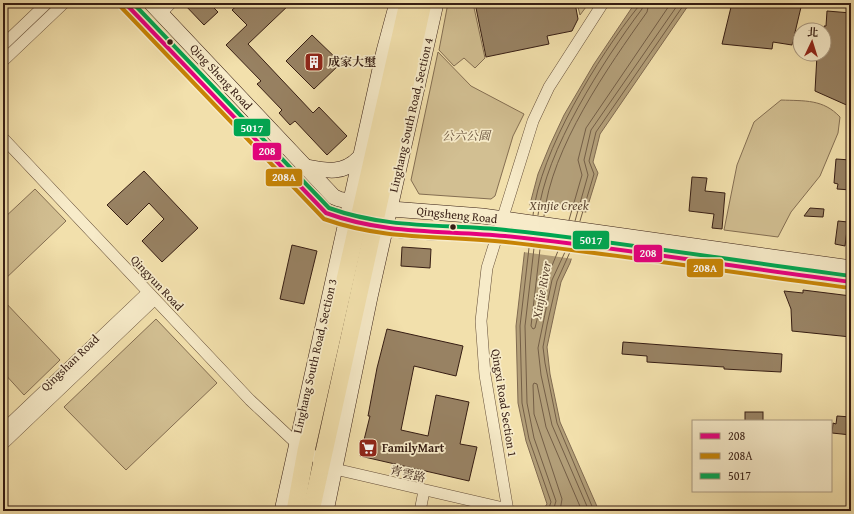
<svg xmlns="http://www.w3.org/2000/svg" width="854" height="514" font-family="'Gentium Book Plus','Noto Serif TC',serif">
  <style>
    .green { fill: #d2bf92; stroke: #846e52 }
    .water { fill: #b29e78; stroke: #806a50 }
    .pier { fill: #f2e0ac }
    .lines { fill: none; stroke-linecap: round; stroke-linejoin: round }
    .shore { stroke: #745e46; stroke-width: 1 }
    .building { fill: #988263; stroke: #361d13 }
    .street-casing { stroke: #654e39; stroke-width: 12 }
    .secondary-casing { stroke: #361d13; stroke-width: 16 }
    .primary-casing { stroke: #361d13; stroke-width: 18 }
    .street { stroke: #f7ebc9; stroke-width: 11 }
    .secondary { stroke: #f7ebc9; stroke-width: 15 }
    .primary { stroke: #f2e0ac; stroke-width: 17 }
    .bus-1-casing { stroke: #f7ebc9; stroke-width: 7 }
    .bus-2-casing { stroke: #f7ebc9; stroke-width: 7 }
    .bus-3-casing { stroke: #f7ebc9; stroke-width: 7 }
    .bus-1 { stroke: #e5007d; stroke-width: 4 }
    .bus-2 { stroke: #c78405; stroke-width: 4 }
    .bus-3 { stroke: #00a651; stroke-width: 4 }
    .bus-dot { fill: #361d13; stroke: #f7ebc9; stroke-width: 1.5 }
    .labels { text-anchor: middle; stroke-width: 3.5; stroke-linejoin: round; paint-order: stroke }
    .poi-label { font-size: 12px; font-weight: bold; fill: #361d13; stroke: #f7ebc9; text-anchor: start }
    .street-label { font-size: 12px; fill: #361d13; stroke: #f7ebc9 }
    .park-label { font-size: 12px; font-style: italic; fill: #654e39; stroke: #f7ebc9 }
    .water-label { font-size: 13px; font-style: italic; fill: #614a36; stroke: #f7ebc9 }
    .line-badge { stroke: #f7ebc9; stroke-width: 1.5 }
    .badge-label { font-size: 11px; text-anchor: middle; font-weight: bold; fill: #fff }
  </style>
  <rect width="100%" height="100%" fill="#f2e0ac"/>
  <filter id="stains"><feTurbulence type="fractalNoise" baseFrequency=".005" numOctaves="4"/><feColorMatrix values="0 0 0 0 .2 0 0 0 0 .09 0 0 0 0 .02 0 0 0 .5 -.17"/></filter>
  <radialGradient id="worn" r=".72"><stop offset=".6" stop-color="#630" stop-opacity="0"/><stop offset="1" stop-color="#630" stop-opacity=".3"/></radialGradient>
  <g class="green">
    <path d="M448 3H473L485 58 475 68 464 58 454 66 439 50Z"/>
    <path d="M577 3H589L580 15Z"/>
    <path d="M438 52 471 86 524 114 513 136 495 196 491 199 419 194 411 180Z"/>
    <path d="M781 100C805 101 823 99 840 117L838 133 820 176 791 212 778 237 724 230 737 165 754 122Z"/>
    <path d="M35 189 66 221 3 281V219Z"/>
    <path d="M3 300 60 360 24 395 3 372Z"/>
    <path d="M156 319 217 383 126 470 64 407Z"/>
  </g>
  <path class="water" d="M635 3H690L600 134 593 162 598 173 570 263 561 282 547 347 550 374 560 422 599 511H542L547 504 526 441 518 403 516 326 530 204 538 174 550 145 564 115 594 64Z"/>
  <path class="pier" d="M528 205 589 213 574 259 523 252Z"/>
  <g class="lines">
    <g class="shore">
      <path d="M533 215C540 151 598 57 638 7V3"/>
      <path d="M538 215C545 151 603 61 642 9L643 3"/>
      <path d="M544 216C551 148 608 67 647 12L649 3"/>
      <path d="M569 220 582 175 578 160 586 128 671 3"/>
      <path d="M575 221 588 175 584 160 591 130 679 3"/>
      <path d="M580 221 594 174 589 161 596 132 685 3"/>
      <path d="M529 248 520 326 522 403 529 439 551 502 548 511"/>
      <path d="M534 248 525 326 527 403 534 438 556 501 553 511"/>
      <path d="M540 249 531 326 533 329 535 328 547 278 558 251"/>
      <path d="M565 252 552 280 538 348 541 375 552 425 589 511"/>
      <path d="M570 252 557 281 547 325 543 347 545 363 557 423 594 511"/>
      <path d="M560 511 562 499 534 414 533 385 534 383 537 384 546 427 582 511"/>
    </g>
  </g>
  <g class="building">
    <path d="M183 3H209L218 12 204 25Z"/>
    <path d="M240 3H291L248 44 313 113 319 107 347 136 327 155 295 121 290 125 279 113 282 110 257 84 261 81 226 45 247 25 232 10Z"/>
    <path d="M475 3H575L578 19 572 31 547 36 549 44 486 57Z"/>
    <path d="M732 3H802L792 45 773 42 772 49 722 44Z"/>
    <path d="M827 11 851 13V107L815 91 817 55 824 56V26H826Z"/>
    <path d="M312 35 341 63 314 89 286 61Z"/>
    <path d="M836 159 851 160V190L837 189 838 184 834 183Z"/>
    <path d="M144 171 198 228 162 262 142 241 164 219 149 203 127 225 107 205Z"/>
    <path d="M692 177 707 178 705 191 725 193 722 229 712 228 714 214 689 211Z"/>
    <path d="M810 208 824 209 823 217 804 216Z"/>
    <path d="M838 221 848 222 845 246 835 244Z"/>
    <path d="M292 245 317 251 304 304 280 299Z"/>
    <path d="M402 247 431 249 430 268 401 266Z"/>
    <path d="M803 290 851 296V337L792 331 791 309 784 291 803 293Z"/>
    <path d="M387 329 463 346 456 376 414 366 401 430 428 436 436 395 469 402 460 444 477 447 469 481 360 456 370 416H368L377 368Z"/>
    <path d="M623 342 782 354 781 372 724 369V367L647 362V356L622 354Z"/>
    <rect x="745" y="412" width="18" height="9"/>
    <path d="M837 416 851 417V435L832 433 833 423 836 424Z"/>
  </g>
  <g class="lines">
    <g class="street-casing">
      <g id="street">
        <path d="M161 13 171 3"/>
        <path d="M3 45 47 3"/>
        <path d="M3 61 64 3"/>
        <path d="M3 138 250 400 296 443"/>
        <path d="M3 430 148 292"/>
        <path d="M3 444 154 300"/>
        <path d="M306 451 335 469 508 509"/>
        <path d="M420 511 424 491"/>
        <path d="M508 511 485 375 481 321 487 268 533 121 549 87 603 3"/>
      </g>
    </g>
    <g class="secondary-casing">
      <g id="secondary">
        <path d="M125 3 326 213C381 237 445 230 504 236 620 249 735 267 851 282"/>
        <path d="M151 3 334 197 339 199 378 208 482 216 851 268"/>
        <path d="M307 167C327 171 344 174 359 158"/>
        <path d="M282 511 384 51 397 3"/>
        <path d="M326 511 370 297 436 3"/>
      </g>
    </g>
    <g class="primary-casing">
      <g id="primary">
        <path d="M295 511 306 451 408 3"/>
        <path d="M311 511 423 3"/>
      </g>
    </g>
    <use href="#street" class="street"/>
    <use href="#secondary" class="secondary"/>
    <use href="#primary" class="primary"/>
    <g class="bus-1-casing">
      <path id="bus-1" d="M125 3 326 213C386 235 443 230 505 236 621 248 736 267 851 282"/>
    </g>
    <g class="bus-2-casing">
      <path id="bus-2" d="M121 7 324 219C386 241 442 235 506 242 621 255 735 273 850 288"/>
    </g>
    <g class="bus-3-casing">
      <path id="bus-3" d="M133 3 329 208C387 229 446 224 506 230 621 242 736 261 851 276"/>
    </g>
    <use href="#bus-1" class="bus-1"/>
    <use href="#bus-2" class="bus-2"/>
    <use href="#bus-3" class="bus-3"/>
  </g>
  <defs>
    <g id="building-square" transform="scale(1)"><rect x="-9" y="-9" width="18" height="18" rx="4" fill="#8f2418" stroke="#f7ebc9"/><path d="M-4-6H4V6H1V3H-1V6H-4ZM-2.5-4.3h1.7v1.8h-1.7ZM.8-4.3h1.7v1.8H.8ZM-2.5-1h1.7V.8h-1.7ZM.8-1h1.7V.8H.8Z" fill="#fff"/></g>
    <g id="supermarket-square" transform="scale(1)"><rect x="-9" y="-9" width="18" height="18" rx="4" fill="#8f2418" stroke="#f7ebc9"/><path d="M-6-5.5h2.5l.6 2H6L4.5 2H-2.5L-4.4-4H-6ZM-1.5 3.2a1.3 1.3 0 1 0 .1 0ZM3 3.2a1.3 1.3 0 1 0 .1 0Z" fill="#fff"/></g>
  </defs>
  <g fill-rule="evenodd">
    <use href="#building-square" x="314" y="62"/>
    <use href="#supermarket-square" x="368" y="448"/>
  </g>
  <g class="bus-dot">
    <circle cx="170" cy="42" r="3.5"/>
    <circle cx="453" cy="227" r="3.5"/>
  </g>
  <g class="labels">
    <g class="poi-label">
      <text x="328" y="66">成家大璽</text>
      <text x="382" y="452">FamilyMart</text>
    </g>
    <g class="street-label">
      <text transform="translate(221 77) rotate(47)" y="4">Qing Sheng Road</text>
      <text transform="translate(411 115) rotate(-77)" y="4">Linghang South Road, Section 4</text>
      <text transform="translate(457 215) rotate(6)" y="4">Qingsheng Road</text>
      <text transform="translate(157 283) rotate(47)" y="4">Qingyun Road</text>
      <text transform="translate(315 356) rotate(-77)" y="4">Linghang South Road, Section 3</text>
      <text transform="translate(70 363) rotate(-44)" y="4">Qingshan Road</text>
      <text transform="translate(504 403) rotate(81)" y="4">Qingxi Road Section 1</text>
      <text transform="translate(408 474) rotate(14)" y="4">青雲路</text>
    </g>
    <g class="park-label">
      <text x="466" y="140">公六公園</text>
    </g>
    <g class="water-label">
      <text x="559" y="210">Xinjie Creek</text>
      <text transform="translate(541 290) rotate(-80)" y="5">Xinjie River</text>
    </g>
  </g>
  <g class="line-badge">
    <rect x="233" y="118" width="38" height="19" rx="4" fill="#00a651"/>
    <rect x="252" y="142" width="30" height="19" rx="4" fill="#e5007d"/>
    <rect x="265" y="168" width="38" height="19" rx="4" fill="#c78405"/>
    <rect x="572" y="230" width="38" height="20" rx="4" fill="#00a651"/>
    <rect x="633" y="244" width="30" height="19" rx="4" fill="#e5007d"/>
    <rect x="686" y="258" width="38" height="20" rx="4" fill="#c78405"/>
  </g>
  <g class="badge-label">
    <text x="252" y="132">5017</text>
    <text x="267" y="155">208</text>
    <text x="284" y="181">208A</text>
    <text x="591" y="244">5017</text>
    <text x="648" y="257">208</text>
    <text x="705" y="272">208A</text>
  </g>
  <rect width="854" height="514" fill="none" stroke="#f2e0ac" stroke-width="16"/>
  <rect x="4" y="4" width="846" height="506" fill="none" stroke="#361d13" stroke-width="2"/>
  <rect x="8" y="8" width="838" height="498" fill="none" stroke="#361d13"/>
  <rect x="692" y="420" width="140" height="72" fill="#f7ebc9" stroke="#aa9980"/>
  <rect x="700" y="433" width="20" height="6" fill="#e5007d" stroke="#aa9980"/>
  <text x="728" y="440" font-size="12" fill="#361d13">208</text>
  <rect x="700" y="453" width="20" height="6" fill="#c78405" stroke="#aa9980"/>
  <text x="728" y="460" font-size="12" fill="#361d13">208A</text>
  <rect x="700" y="473" width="20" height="6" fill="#00a651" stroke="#aa9980"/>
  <text x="728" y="480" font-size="12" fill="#361d13">5017</text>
  <g transform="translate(812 42) rotate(4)"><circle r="19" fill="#f7ebc9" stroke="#aa9980"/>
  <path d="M0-3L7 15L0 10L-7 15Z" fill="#8f2418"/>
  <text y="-6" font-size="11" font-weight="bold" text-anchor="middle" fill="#361d13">北</text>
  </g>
  <rect width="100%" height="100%" filter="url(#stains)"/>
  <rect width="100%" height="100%" fill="url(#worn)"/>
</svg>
